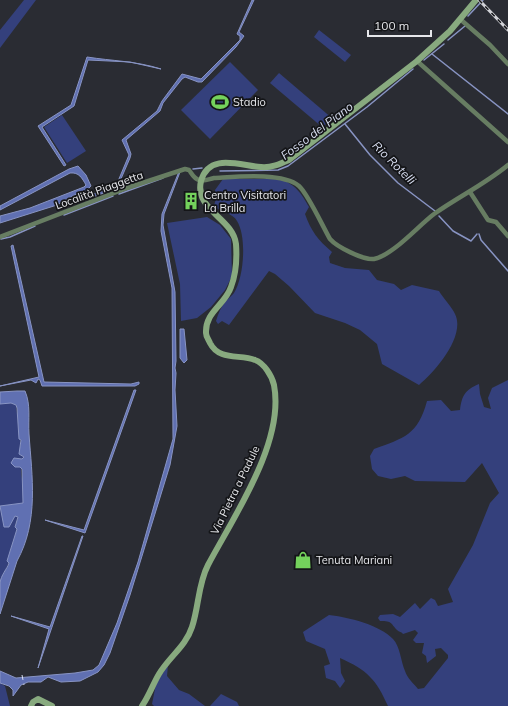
<svg xmlns="http://www.w3.org/2000/svg" width="508" height="706" font-family="Mulish,sans-serif">
  <style>
    .green { fill: #34407c }
    .water { fill: #6070b2; stroke: #8894c3 }
    .lines { fill: none; stroke-linecap: round; stroke-linejoin: round }
    .stream { stroke: #8894c3; stroke-width: 1.5 }
    .ferry { stroke: #d9dff2; stroke-width: 1; stroke-dasharray: 5 4; stroke-linecap: butt }
    .street { stroke: #677d62; stroke-width: 4.5 }
    .secondary { stroke: #88aa7f; stroke-width: 6 }
    .rail-casing { stroke: #d2d3d8; stroke-width: 3 }
    .rail { stroke: #141518; stroke-width: 1.5; stroke-dasharray: 4.5; stroke-linecap: butt }
    .labels { text-anchor: middle; stroke-width: 3.5; stroke-linejoin: round; paint-order: stroke }
    .poi-label { font-size: 11px; fill: #e6e7eb; stroke: #141518; text-anchor: start }
    .street-label { font-size: 11px; fill: #e6e7eb; stroke: #141518 }
    .water-label { font-size: 12px; font-style: italic; fill: #d9dff2; stroke: #141518 }
  </style>
  <rect width="100%" height="100%" fill="#2a2c33"/>
  <g class="green">
    <path d="M24 0H36L0 48V30Z"/>
    <path d="M319 30 351 55 345 62 314 37Z"/>
    <path d="M230 62 258 90 210 139 181 110Z"/>
    <path d="M279 73 333 119 322 127 270 83Z"/>
    <path d="M62 115 86 151 67 163 44 127Z"/>
    <path d="M223 179H280C296 185 301 193 309 207L305 214C311 231 318 240 332 252L329 257 330 263 345 268 369 270 377 280 394 284 401 290 412 285 439 291C443 298 452 307 455 314 466 336 435 372 419 385L382 364 377 344 360 330 345 323 315 313 289 286 275 274 269 271 229 325 222 321 218 324 216 321C218 314 221 307 225 302 228 298 232 296 234 293 244 277 247 237 237 221 233 213 220 212 214 206L216 198 215 190Z"/>
    <path d="M207 217 220 225 231 239 232 276 225 290 211 307 197 318 181 321 180 284 167 223Z"/>
    <path d="M508 380V706H388C376 679 367 670 340 658L341 673 345 681 340 688 335 681 326 678 324 666 330 664 325 649 306 641 303 632 329 615C348 617 380 625 393 639 400 646 401 662 405 671 407 678 414 684 418 689L424 688 448 658V655L441 648 435 649 436 656 427 663 426 656 422 653 424 643H416L413 640 418 633 415 630 403 634C402 632 399 632 397 630 390 623 393 621 380 621L378 618 380 615 393 614 400 617 415 603 420 609 431 598 435 600 438 606 453 602 448 589 473 545 490 503 499 493 482 463 465 482 415 481 405 476 391 479 378 476 372 469 370 456 374 449C404 438 418 435 427 401L441 400 451 411 460 410C462 395 465 390 479 384L480 394 484 407 491 409 488 398 492 388Z"/>
    <path d="M9 402 16 405 20 440V453L24 457C17 467 24 482 24 494 24 501 22 509 22 516L18 517 15 526 17 529 9 562 0 583V403Z"/>
    <path d="M168 665 167 676 179 690 189 694 205 706H154L152 704 156 684Z"/>
    <path d="M0 683 5 686 10 706H0Z"/>
    <path d="M221 694 237 702 239 706H210Z"/>
  </g>
  <g class="water">
    <path d="M252 0H254L239 32 244 36 236 47 202 82H198L185 77 182 79 163 103 160 111 126 140 131 154 130 158 117 188 90 198 80 192 57 205 0 223V216L30 208 84 187 86 185C82 178 79 172 70 173L0 210V206L69 169 78 166 86 175 91 186 86 191 87 194H93L116 186 129 155 122 140 157 111 162 101 182 74 201 79 240 40V36L237 34Z"/>
    <path d="M87 57C112 61 136 61 161 69L130 62 88 60 74 106 42 127 66 165 64 166 38 126 71 105Z"/>
    <path d="M180 172 164 214 163 225 175 292 176 361 175 368 176 373 175 390 177 426 170 465 130 595 110 653 104 665 98 672 80 681 61 682 48 677 41 682H28L21 685 13 696V690L9 686 0 683V671L16 678 75 673 93 670 99 665 117 623 138 562 173 439 172 288 161 231 162 214 178 174Z"/>
    <path d="M13 245 44 382 131 384 139 382V384L135 386H42L40 380 38 379 36 383 31 380 0 386 39 377 11 246Z"/>
    <path d="M180 329H184L187 360 184 363 180 358Z"/>
    <path d="M134 390H136L85 533 45 520 84 530Z"/>
    <path d="M17 391H25C31 405 28 419 29 434 32 477 39 521 17 561L0 614C0 604 0 593 0 583 1 575 7 569 9 563L7 561 17 529 15 527 18 517 15 516 9 527H4L0 506 23 503 22 469 20 467H15L11 463 14 458 22 459 24 457 19 454 21 440 19 439 17 408 16 405 11 403 0 404V392Z"/>
    <path d="M82 536H83L38 668 49 629 11 616 50 627Z"/>
  </g>
  <g class="lines">
    <g class="stream">
      <path d="M468 16 483 0"/>
      <path d="M448 40 465 26"/>
      <path d="M432 54 508 114"/>
      <path d="M424 60 444 44"/>
      <path d="M345 124 370 155 398 183 435 211"/>
      <path d="M193 169 202 168"/>
      <path d="M220 171 278 170 288 166 367 107 413 69"/>
      <path d="M119 194 163 178"/>
      <path d="M64 215 113 196"/>
      <path d="M439 216 453 231 471 241 477 234"/>
      <path d="M479 234 481 240 508 271"/>
      <path d="M1 239 10 237 35 226"/>
    </g>
    <path class="ferry" d="M22 675 24 685"/>
    <g class="street">
      <path d="M460 19 490 45 508 64"/>
      <path d="M417 61 508 142"/>
      <path d="M470 192 488 220 496 222 508 236"/>
      <path d="M0 237 127 188 185 169 189 170C192 174 194 179 199 180 204 182 209 179 214 178 235 177 282 172 299 186 308 194 323 227 330 239 337 247 363 260 374 259 393 255 417 227 434 214 458 197 485 184 508 165"/>
    </g>
    <g class="secondary">
      <path d="M31 706 33 702 38 699 52 706"/>
      <path d="M142 706C149 696 153 684 159 674 169 657 186 646 192 627 199 606 198 584 208 565 234 516 285 442 274 385 272 376 264 363 255 360 240 354 219 361 210 343 209 340 206 337 206 333 205 312 225 305 231 287 236 274 237 258 236 244 233 218 194 210 201 181 209 152 241 166 261 167 271 168 280 164 289 160L417 61 450 31 476 0"/>
    </g>
    <g class="rail-casing">
      <path id="rail" d="M479 0 508 30"/>
    </g>
    <use href="#rail" class="rail"/>
  </g>
  <defs>
    <g id="stadium-bare" transform="scale(1.38)"><path d="M0-5a6.5 5 0 1 0 0 10a6.5 5 0 1 0 0-10ZM-3.5-1.8h7v3.6h-7Z" fill="#74d25c" stroke="#141518" stroke-width="2.5" paint-order="stroke"/></g>
    <g id="building-bare" transform="scale(1.38)"><path d="M-4-6H4V6H1V3H-1V6H-4ZM-2.5-4.3h1.7v1.8h-1.7ZM.8-4.3h1.7v1.8H.8ZM-2.5-1h1.7V.8h-1.7ZM.8-1h1.7V.8H.8Z" fill="#74d25c" stroke="#141518" stroke-width="2.5" paint-order="stroke"/></g>
    <g id="shop-bare" transform="scale(1.38)"><path d="M-5-2.5h2.3a2.7 3.5 0 0 1 5.4 0H5L5.5 6h-11ZM-1.5-2.5h3a1.5 2.3 0 0 0-3 0Z" fill="#74d25c" stroke="#141518" stroke-width="2.5" paint-order="stroke"/></g>
  </defs>
  <g fill-rule="evenodd">
    <use href="#stadium-bare" x="220" y="102"/>
    <use href="#building-bare" x="191" y="201"/>
    <use href="#shop-bare" x="303" y="560"/>
  </g>
  <g class="labels">
    <g class="poi-label">
      <text x="233" y="106">Stadio</text>
      <text x="204" y="199">Centro Visitatori<tspan x="204" dy="13">La Brilla</tspan></text>
      <text x="316" y="564">Tenuta Mariani</text>
    </g>
    <g class="street-label">
      <text transform="translate(99 190) rotate(-20)" y="4">Località Piaggetta</text>
      <text transform="translate(235 490) rotate(-64)" y="4">Via Pietra a Padule</text>
    </g>
    <g class="water-label">
      <text transform="translate(317 131) rotate(-37)" y="4">Fosso del Piano</text>
      <text transform="translate(394 163) rotate(45)" y="4">Rio Rotelli</text>
    </g>
  </g>
  <path d="M368 30v6h63v-6" fill="none" stroke="#e6e7eb" stroke-width="2"/>
  <text x="374" y="30" font-size="12" fill="#e6e7eb" stroke="#141518" stroke-width="3" paint-order="stroke">100 m</text>
</svg>
